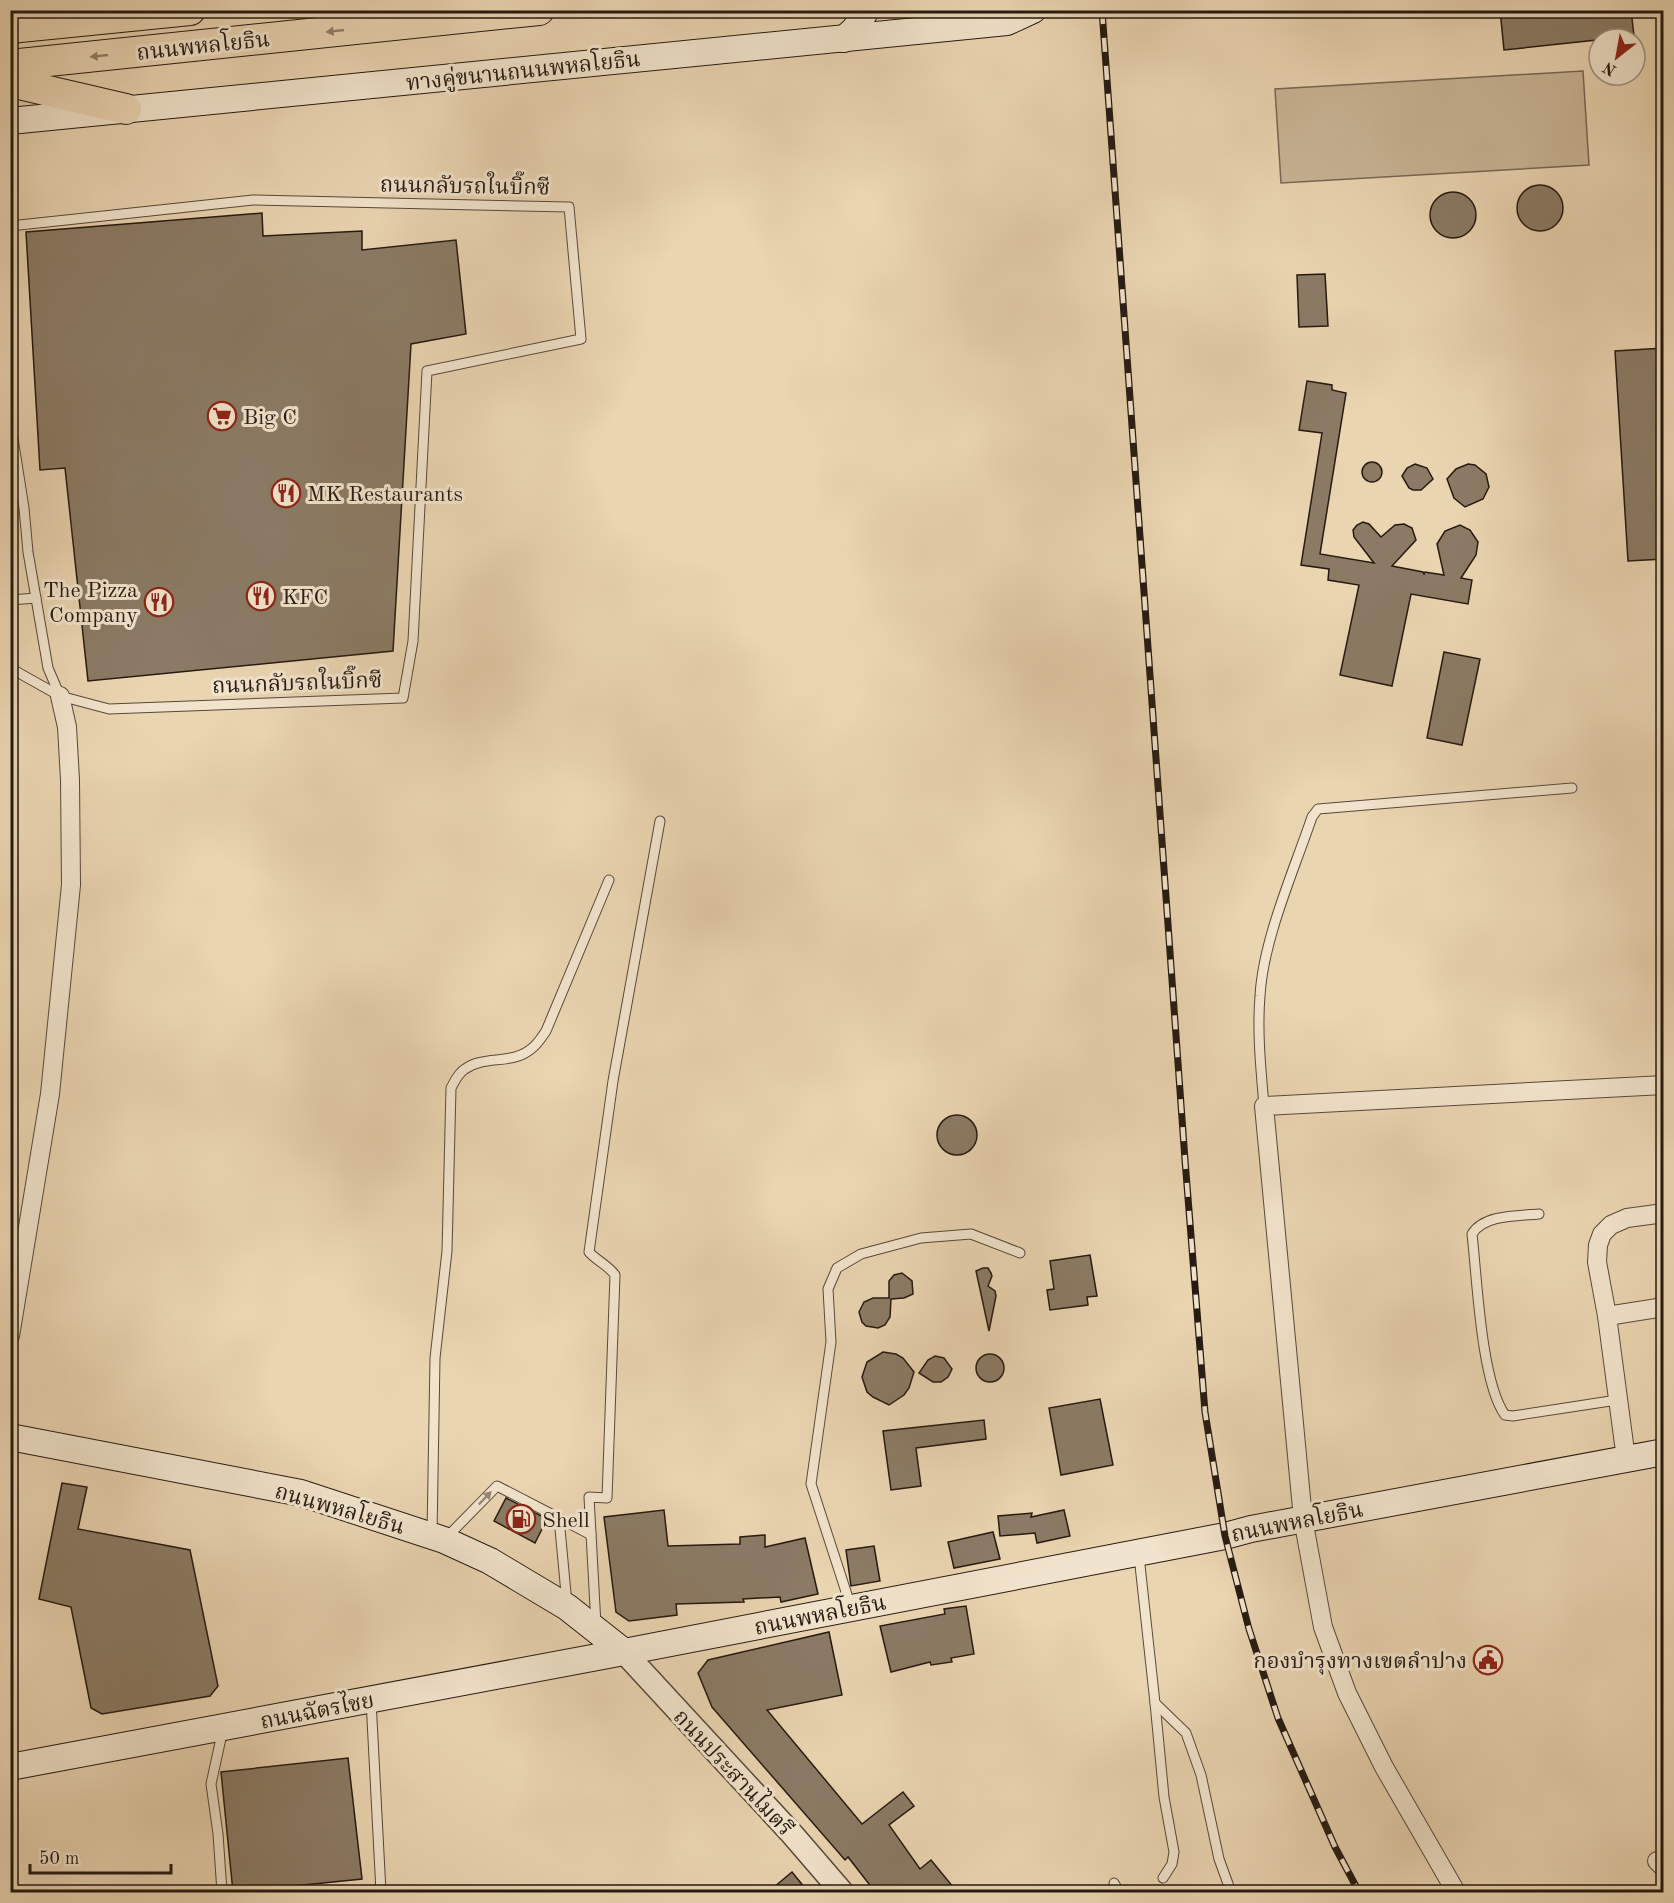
<svg xmlns="http://www.w3.org/2000/svg" width="1674" height="1903" font-family="'Old Standard TT','Noto Serif Thai',serif">
  <style>
    .green { fill: #c9b596; stroke: #776854; stroke-width: 1.5 }
    .building { fill: #8b7b65; stroke: #251a12; stroke-width: 1.5 }
    .lines { fill: none; stroke-linecap: round; stroke-linejoin: round }
    .service-casing { stroke: #56493a; stroke-width: 11 }
    .minor-casing { stroke: #56493a; stroke-width: 20 }
    .tertiary-casing { stroke: #56493a; stroke-width: 25 }
    .secondary-casing { stroke: #251a12; stroke-width: 28 }
    .trunk-casing { stroke: #251a12; stroke-width: 32 }
    .service { stroke: #f1e4cc; stroke-width: 9 }
    .minor { stroke: #f1e4cc; stroke-width: 18 }
    .tertiary { stroke: #f1e4cc; stroke-width: 22 }
    .secondary { stroke: #f1e4cc; stroke-width: 26 }
    .trunk { stroke: #ead5b1; stroke-width: 30 }
    .rail-casing { stroke: #251a12; stroke-width: 7 }
    .rail { stroke: #f1e4cc; stroke-width: 4.5; stroke-dasharray: 14; stroke-linecap: butt }
    .oneway { fill: #918169 }
    .oneway2 { fill: #958978 }
    .labels { text-anchor: middle; stroke-width: 6; stroke-linejoin: round; paint-order: stroke }
    .street-label { font-size: 22px; fill: #251a12; stroke: #f1e4cc }
    .poi-label { font-size: 22px; fill: #251a12; stroke: #f1e4cc; text-anchor: start }
  </style>
  <rect width="100%" height="100%" fill="#ead5b1"/>
  <filter id="stains"><feTurbulence type="fractalNoise" baseFrequency=".00333" numOctaves="4"/><feColorMatrix values="0 0 0 0 .2 0 0 0 0 .09 0 0 0 0 .02 0 0 0 .5 -.17"/></filter>
  <radialGradient id="worn" r=".72"><stop offset=".6" stop-color="#630" stop-opacity="0"/><stop offset="1" stop-color="#630" stop-opacity=".3"/></radialGradient>
  <path class="green" d="M1583 71 1589 165 1281 183 1275 89Z"/>
  <g class="building">
    <path d="M1500 10H1631L1634 36 1504 50Z"/>
    <circle cx="1540" cy="208" r="23"/>
    <circle cx="1453" cy="215" r="23"/>
    <path d="M262 213 263 236 362 231V250L456 240 466 334 411 344 393 651 88 681 65 468 40 470 26 232Z"/>
    <path d="M1325 274 1328 326 1299 327 1297 275Z"/>
    <path d="M1664 348V559L1628 561 1615 351Z"/>
    <path d="M1307 381 1332 385V390L1346 393 1320 554 1374 563 1354 537 1353 530 1357 525 1363 522 1369 524 1381 537 1395 525 1404 524 1412 528 1416 540 1392 566 1423 572 1424 574 1425 572 1444 575 1437 544 1445 531 1460 525 1470 530 1478 542 1476 555 1461 578 1472 580 1468 604 1411 594 1392 686 1340 675 1359 585 1328 580 1329 569 1301 565 1322 433 1299 430Z"/>
    <circle cx="1372" cy="472" r="10"/>
    <path d="M1415 464 1427 468 1433 479 1421 490H1413L1409 488 1402 476 1407 468Z"/>
    <path d="M1468 464 1475 465 1486 474 1489 487 1483 499 1465 507 1454 498 1447 479 1456 469Z"/>
    <path d="M1444 652 1480 659 1462 745 1427 738Z"/>
    <circle cx="957" cy="1135" r="20"/>
    <path d="M1090 1255 1097 1296 1087 1297 1088 1305 1050 1310 1047 1290 1054 1289 1050 1261Z"/>
    <path d="M983 1268H988L991 1273 992 1276 988 1286 995 1291 996 1296 989 1331 976 1271Z"/>
    <path d="M902 1273 912 1281 913 1294 904 1298 891 1299 890 1317 885 1325 878 1328 866 1326 862 1322 859 1312 864 1302 873 1298H889V1281L894 1275Z"/>
    <path d="M883 1352 896 1354 903 1358 914 1372 909 1388 904 1395 889 1405 873 1397 867 1392 862 1377 867 1362Z"/>
    <circle cx="990" cy="1368" r="14"/>
    <path d="M935 1356 944 1358 952 1369 948 1377 941 1382H933L919 1373 928 1360Z"/>
    <path d="M1100 1399 1113 1465 1061 1475 1049 1408Z"/>
    <path d="M984 1420 986 1439 916 1448 921 1486 891 1490 883 1431Z"/>
    <path d="M62 1483 87 1487 78 1529 190 1550 218 1686 210 1696 102 1714 91 1708 71 1607 39 1599Z"/>
    <path d="M506 1498 547 1519 535 1543 494 1521Z"/>
    <path d="M664 1510 668 1546 740 1544V1537L765 1535V1547L805 1538 818 1594 781 1602 780 1597 743 1599 744 1602 676 1604 677 1615 629 1621 616 1612 604 1517Z"/>
    <path d="M1064 1510 1070 1536 1037 1543 1035 1533 1000 1536 998 1516 1032 1513 1031 1517Z"/>
    <path d="M993 1532 1000 1559 954 1568 948 1542Z"/>
    <path d="M874 1546 880 1581 851 1586 846 1550Z"/>
    <path d="M966 1606 974 1654 951 1658 952 1662 931 1665 930 1662 891 1672 880 1626 945 1614 944 1609Z"/>
    <path d="M829 1632 842 1695 767 1710 862 1824 903 1792 914 1806 889 1825 920 1869 931 1860 958 1893H876L848 1857 845 1860 712 1707 698 1673 708 1660Z"/>
    <path d="M348 1758 362 1879 233 1892 221 1772Z"/>
    <path d="M792 1872 809 1893H767L786 1877Z"/>
  </g>
  <g class="lines">
    <g class="service-casing">
      <g id="service">
        <path d="M10 226 253 200 569 207 581 339 427 371 413 641 403 698 109 709 60 696 10 668"/>
        <path d="M10 419 24 508 28 552 48 668 60 696"/>
        <path d="M10 600 36 598"/>
        <path d="M1264 1106C1261 1070 1257 1033 1260 996 1263 940 1294 870 1312 817L1318 809 1572 788"/>
        <path d="M1539 1214C1519 1216 1484 1214 1472 1234 1477 1277 1481 1382 1505 1415L1513 1416 1617 1400"/>
        <path d="M559 1518 591 1535"/>
        <path d="M432 1535 435 1358 447 1251 451 1088C455 1081 458 1073 465 1069 484 1055 512 1065 531 1049 537 1045 542 1037 546 1031L609 880"/>
        <path d="M446 1538 497 1486 559 1518 567 1604"/>
        <path d="M1139 1556 1155 1703 1186 1733 1201 1775 1219 1859 1231 1892"/>
        <path d="M851 1607 811 1484 831 1342 828 1289 837 1268 861 1254 921 1238 971 1234 1020 1253"/>
        <path d="M596 1625 589 1497 607 1498 615 1275C608 1265 597 1261 589 1252L613 1081 660 821"/>
        <path d="M371 1700 381 1892"/>
        <path d="M1155 1703 1164 1797 1174 1852 1172 1864 1163 1878"/>
        <path d="M1114 1883 1119 1892"/>
        <path d="M222 1892 218 1834 211 1784 223 1729"/>
      </g>
    </g>
    <g class="minor-casing">
      <g id="minor">
        <path d="M1607 1316 1664 1307"/>
        <path d="M10 1336 50 1094 71 885 70 780 67 727 60 696"/>
        <path d="M1626 1459 1607 1316 1597 1262 1598 1245 1602 1234 1611 1225 1627 1218 1664 1213"/>
        <path d="M1657 1861 1664 1868"/>
        <path d="M1456 1892 1384 1767 1347 1693 1323 1627 1303 1519 1264 1106 1664 1085"/>
      </g>
    </g>
    <g class="tertiary-casing">
      <path id="tertiary" d="M624 1652 792 1834 842 1892"/>
    </g>
    <g class="secondary-casing">
      <g id="secondary">
        <path d="M844 39 855 29 866 10"/>
        <path d="M10 121 1007 22 1033 10"/>
        <path d="M10 1437 301 1493 444 1540 490 1561 567 1607 624 1652"/>
        <path d="M10 1767 624 1652 1225 1536 1251 1529 1664 1452"/>
      </g>
    </g>
    <g class="trunk-casing">
      <g id="trunk">
        <path d="M10 28 190 10"/>
        <path d="M10 65 539 10"/>
        <path d="M10 82 126 109"/>
      </g>
    </g>
    <use href="#service" class="service"/>
    <use href="#minor" class="minor"/>
    <use href="#tertiary" class="tertiary"/>
    <use href="#secondary" class="secondary"/>
    <use href="#trunk" class="trunk"/>
    <g class="rail-casing">
      <path id="rail" d="M1102 10 1185 1160 1205 1412 1225 1536 1249 1629 1278 1718 1335 1847 1359 1892"/>
    </g>
    <use href="#rail" class="rail"/>
  </g>
  <defs><path id="oneway-solid" d="M-6-.8H1V-3.2L6.5 0L1 3.2V.8H-6Z" transform="scale(1.5)"/></defs>
  <g class="oneway">
    <use href="#oneway-solid" transform="translate(335 31) rotate(174)"/>
    <use href="#oneway-solid" transform="translate(99 56) rotate(174)"/>
  </g>
  <use class="oneway2" href="#oneway-solid" transform="translate(485 1498) rotate(-46)"/>
  <defs>
    <g id="supermarket-ring" transform="scale(1.5)"><circle r="9.5" fill="#f1e4cc" stroke="#8f2418" stroke-width="1.5"/><path d="M-6-5.5h2.5l.6 2H6L4.5 2H-2.5L-4.4-4H-6ZM-1.5 3.2a1.3 1.3 0 1 0 .1 0ZM3 3.2a1.3 1.3 0 1 0 .1 0Z" fill="#8f2418"/></g>
    <g id="restaurant-ring" transform="scale(1.5)"><circle r="9.5" fill="#f1e4cc" stroke="#8f2418" stroke-width="1.5"/><path d="M-5-6h1v4h1v-4h1v4h1v-4h1v5L-1.5 .5V6h-2V.5L-5-1ZM5-6V6H3V1.5H1.5Q1.5-4 5-6Z" fill="#8f2418"/></g>
    <g id="fuel-ring" transform="scale(1.5)"><circle r="9.5" fill="#f1e4cc" stroke="#8f2418" stroke-width="1.5"/><path d="M-5.5-6h7V0h2V4h1.3V-2.5L3-4.5l.8-.8L6-3V5H2.5V1h-1V6h-7ZM-4.2-4.7v3.2H.2V-4.7Z" fill="#8f2418"/></g>
    <g id="civic-ring" transform="scale(1.5)"><circle r="9.5" fill="#f1e4cc" stroke="#8f2418" stroke-width="1.5"/><path d="M-.6-6.5H3V-4.5H.6V-3L4-1V1h2V6H-6V1h2V-1L-.6-3ZM-1.2 2.5V6h2.4V2.5Z" fill="#8f2418"/></g>
  </defs>
  <g fill-rule="evenodd">
    <use href="#supermarket-ring" x="222" y="416"/>
    <use href="#restaurant-ring" x="286" y="493"/>
    <use href="#restaurant-ring" x="261" y="596"/>
    <use href="#restaurant-ring" x="159" y="602"/>
    <use href="#fuel-ring" x="521" y="1519"/>
    <use href="#civic-ring" x="1488" y="1660"/>
  </g>
  <g class="labels">
    <g class="street-label">
      <text transform="translate(203 45) rotate(-6)" y="8">ถนนพหลโยธิน</text>
      <text transform="translate(523 70) rotate(-6)" y="8">ทางคู่ขนานถนนพหลโยธิน</text>
      <text transform="translate(465 185) rotate(1)" y="8">ถนนกลับรถในบิ๊กซี</text>
      <text transform="translate(297 682) rotate(-2)" y="8">ถนนกลับรถในบิ๊กซี</text>
      <text transform="translate(340 1508) rotate(16)" y="8">ถนนพหลโยธิน</text>
      <text transform="translate(1297 1521) rotate(-11)" y="8">ถนนพหลโยธิน</text>
      <text transform="translate(820 1614) rotate(-11)" y="8">ถนนพหลโยธิน</text>
      <text transform="translate(317 1710) rotate(-11)" y="8">ถนนฉัตรไชย</text>
      <text transform="translate(734 1772) rotate(47)" y="8">ถนนประสานไมตรี</text>
    </g>
    <g class="poi-label">
      <text x="243" y="424">Big C</text>
      <text x="307" y="501">MK Restaurants</text>
      <text x="138" y="597" text-anchor="end">The Pizza<tspan x="138" dy="25">Company</tspan></text>
      <text x="282" y="604">KFC</text>
      <text x="542" y="1527">Shell</text>
      <text x="1467" y="1668" text-anchor="end">กองบำรุงทางเขตลำปาง</text>
    </g>
  </g>
  <rect width="1674" height="1903" fill="none" stroke="#ead5b1" stroke-width="36"/>
  <rect x="12" y="12" width="1650" height="1879" fill="none" stroke="#251a12" stroke-width="3"/>
  <rect x="18" y="18" width="1638" height="1867" fill="none" stroke="#251a12" stroke-width="1.5"/>
  <g transform="translate(1617 57) rotate(211)"><circle r="28" fill="#f1e4cc" stroke="#9f9382" stroke-width="1.5"/>
  <path d="M0-4.5L10 22L0 15L-10 22Z" fill="#8f2418"/>
  <text y="-9" font-size="16" font-weight="bold" text-anchor="middle" fill="#251a12">N</text>
  </g>
  <path d="M30 1864v9h141v-9" fill="none" stroke="#251a12" stroke-width="3"/>
  <text x="39" y="1864" font-size="18" fill="#251a12" stroke="#f1e4cc" stroke-width="4.5" paint-order="stroke">50 m</text>
  <rect width="100%" height="100%" filter="url(#stains)"/>
  <rect width="100%" height="100%" fill="url(#worn)"/>
</svg>
